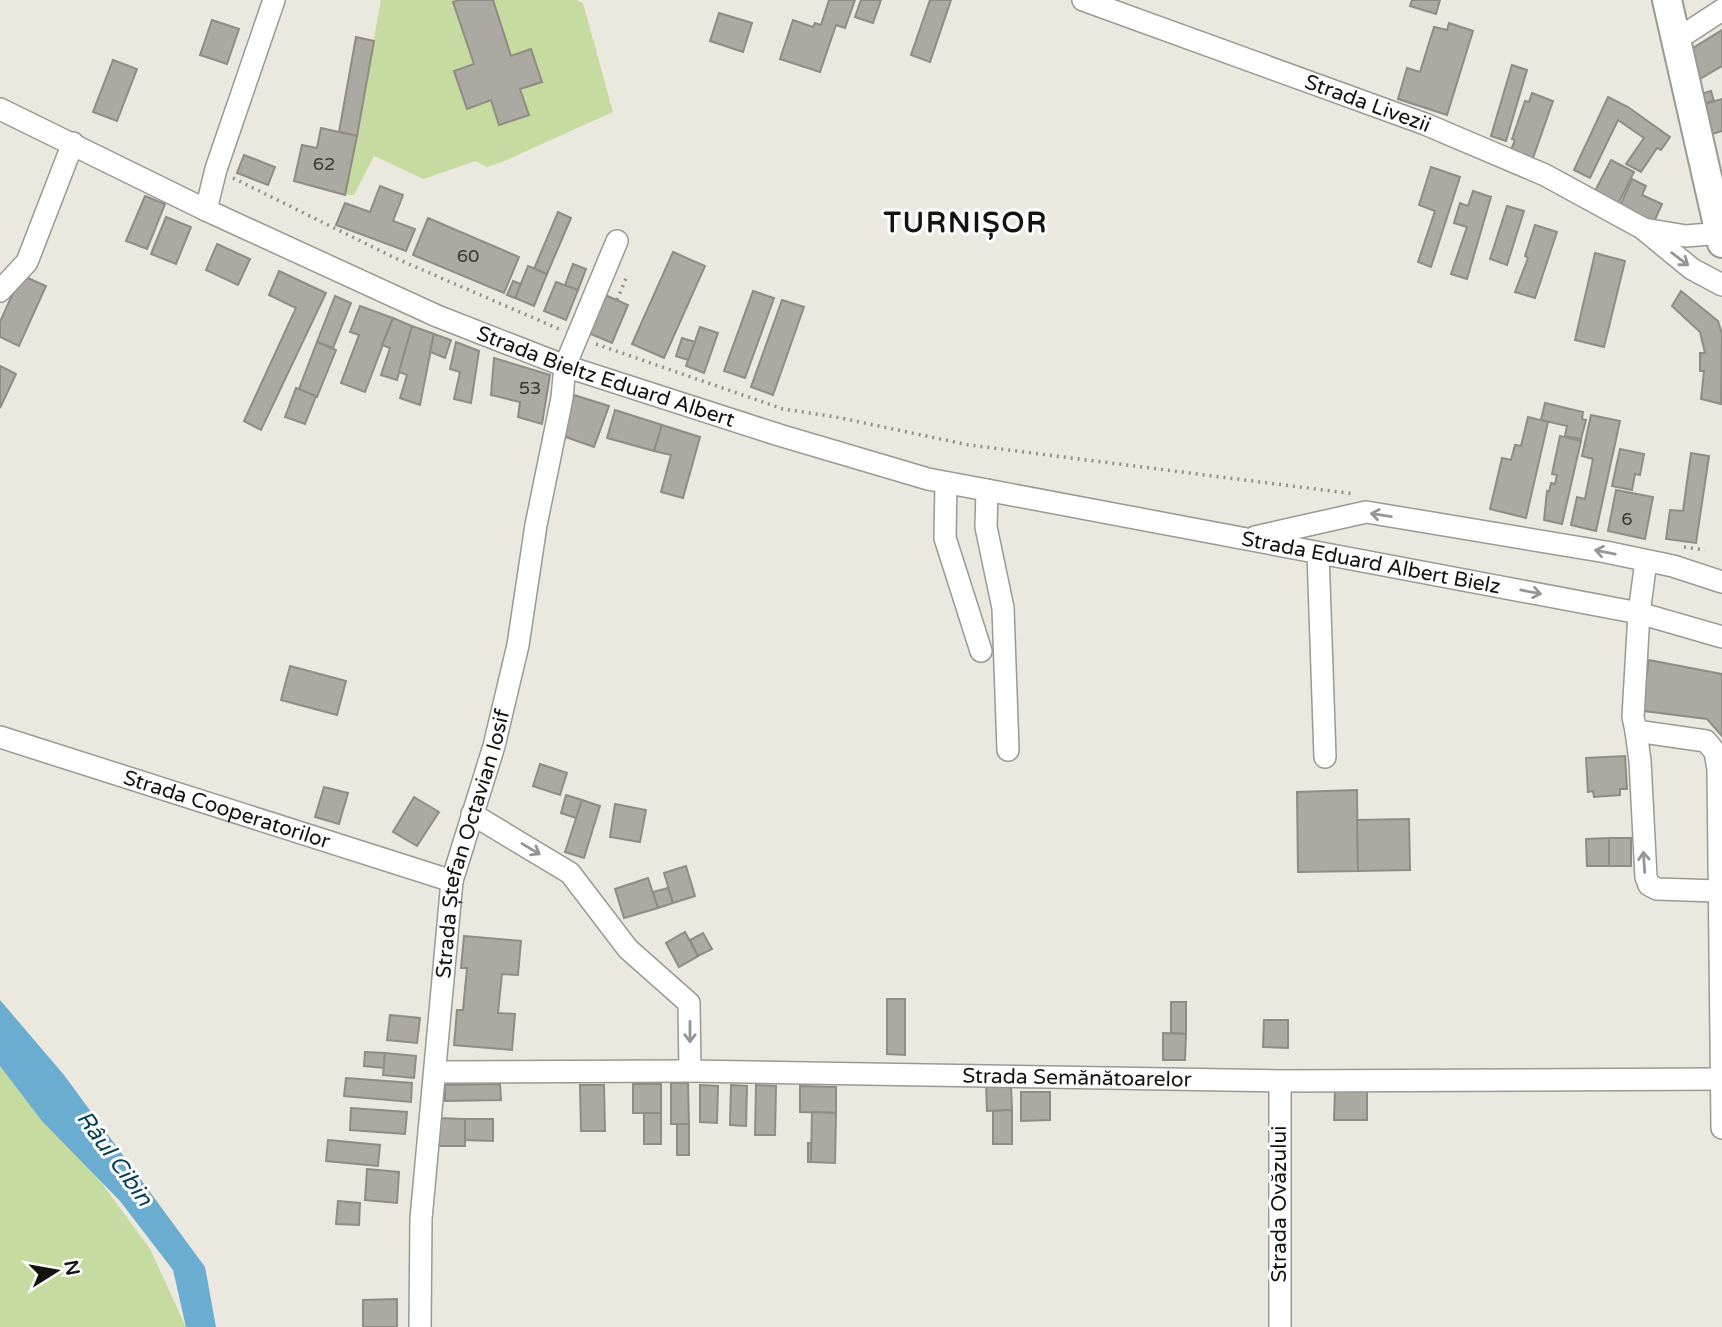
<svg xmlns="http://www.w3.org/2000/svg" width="1722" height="1327" font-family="'Varela Round',sans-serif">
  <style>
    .green { fill: #c5db9f }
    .water { fill: #6aadd1 }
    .building { fill: #aba9a2; stroke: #8e8c85; stroke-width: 2 }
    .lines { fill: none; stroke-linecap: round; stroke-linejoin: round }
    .minor-casing { stroke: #9b9992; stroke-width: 24 }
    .major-casing { stroke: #9b9992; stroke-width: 32 }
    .path { stroke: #92908a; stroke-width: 3.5; stroke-dasharray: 2 5; stroke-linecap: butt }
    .minor { stroke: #fff; stroke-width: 21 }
    .major { stroke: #fff; stroke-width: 28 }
    .oneway { stroke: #959593 }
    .labels { text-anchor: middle; stroke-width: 6; stroke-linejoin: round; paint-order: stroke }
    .number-label { font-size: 18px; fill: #3a3834 }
    .street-label { font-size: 21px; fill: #141310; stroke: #fff }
    .water-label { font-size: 23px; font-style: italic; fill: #023e56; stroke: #fff }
    .district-label { font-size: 28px; font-weight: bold; letter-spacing: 2px; fill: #141310; stroke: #fff }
  </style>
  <rect width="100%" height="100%" fill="#ebe8e0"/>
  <g class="green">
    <path d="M381 0H576L583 3 613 112 502 162 487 167 475 161 424 179 374 156 354 195H345Z"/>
    <path d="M0 1034 95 1174 150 1249 186 1327H0Z"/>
  </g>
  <path class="water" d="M0 1000 64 1075 205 1267 216 1327H186L173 1270 120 1201 42 1121 0 1066Z"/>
  <g class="building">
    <path d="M459 0H493L511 56 531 49 542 82 520 89 529 115 499 125 491 100 467 109 454 71 474 64 453 2Z"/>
    <path d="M829 0H855L845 28 836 25 820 72 780 59 793 20 813 27 815 23 821 25Z"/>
    <path d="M861 0H881L873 23 855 17Z"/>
    <path d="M930 0H951L930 62 911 55Z"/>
    <path d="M1412 0H1440L1436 14 1410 6Z"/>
    <path d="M719 13 752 23 743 52 710 41Z"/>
    <path d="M212 20 239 29 227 64 200 55Z"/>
    <path d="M1449 23 1473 31 1447 115 1398 99 1407 68 1420 72 1434 27 1447 30Z"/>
    <path d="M1722 30V66L1700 79 1685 53Z"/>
    <path d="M356 37 374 41 357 136 339 132Z"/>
    <path d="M113 60 137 69 117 121 93 112Z"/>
    <path d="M1512 65 1527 70 1506 141 1491 136Z"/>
    <path d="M1711 91 1714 101 1700 105 1698 95Z"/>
    <path d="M1532 93 1553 101 1533 158 1511 150 1515 140 1512 139 1525 101 1529 102Z"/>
    <path d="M1608 97 1628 107 1670 137 1661 150 1657 148 1641 172 1626 164 1644 138 1618 120 1590 178 1574 170Z"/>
    <path d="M1722 99V131L1709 135 1701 105Z"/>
    <path d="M321 128 357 136 345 195 294 181 302 145 317 148Z"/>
    <path d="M244 155 275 167 268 185 237 173Z"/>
    <path d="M1611 160 1634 172 1618 204 1594 193Z"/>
    <path d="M1431 167 1460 177 1431 267 1418 262 1435 211 1419 205Z"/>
    <path d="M1632 179 1646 186 1642 195 1662 204 1654 222 1620 206Z"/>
    <path d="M380 186 403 195 393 221 415 229 406 251 336 225 345 203 370 212Z"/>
    <path d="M1473 191 1491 197 1467 279 1451 274 1467 227 1454 223 1460 203 1468 206Z"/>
    <path d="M145 196 165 204 147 249 126 241Z"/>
    <path d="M1507 206 1524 211 1507 265 1490 259Z"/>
    <path d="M558 212 571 218 547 274 534 269Z"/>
    <path d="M166 217 191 227 176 264 151 254Z"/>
    <path d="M428 218 519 257 504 293 413 255Z"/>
    <path d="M1535 225 1557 232 1535 298 1515 292 1528 258 1525 256Z"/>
    <path d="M217 244 250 259 238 285 206 270Z"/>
    <path d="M673 252 705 266 664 358 632 344Z"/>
    <path d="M1595 253 1625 261 1604 347 1575 340Z"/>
    <path d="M573 264 586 269 578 290 565 285Z"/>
    <path d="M528 266 547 274 534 306 515 298Z"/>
    <path d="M279 271 326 293 261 430 244 421 296 308 269 295Z"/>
    <path d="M21 275 46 286 19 346 0 337V322Z"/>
    <path d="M513 281 521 284 515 298 507 295Z"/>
    <path d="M556 282 578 290 566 320 544 311Z"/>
    <path d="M753 291 774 298 745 378 724 371Z"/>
    <path d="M1681 291 1718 321 1722 334 1721 404 1701 399 1704 371H1700V353H1705L1700 332 1672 306Z"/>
    <path d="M603 294 628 305 612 343 586 332Z"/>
    <path d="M335 296 351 303 333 348 317 342Z"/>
    <path d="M782 300 804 307 773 395 751 387Z"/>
    <path d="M360 306 393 318 365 392 341 383 359 335 350 332Z"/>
    <path d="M393 318 412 326 397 380 381 375 390 348 382 345Z"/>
    <path d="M412 326 434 334 420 405 400 398 407 375 399 372Z"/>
    <path d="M700 327 718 333 704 373 686 366Z"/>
    <path d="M434 334 451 340 445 358 430 352Z"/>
    <path d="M682 338 695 342 688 360 676 356Z"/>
    <path d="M317 342 336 350 317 397 299 389Z"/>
    <path d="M456 342 479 351 471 403 454 399 460 372 450 369Z"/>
    <path d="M494 358 550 375 542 424 518 417 520 402 491 395Z"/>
    <path d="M0 366 16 374 0 408Z"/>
    <path d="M296 388 316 396 305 424 285 417Z"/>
    <path d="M574 395 609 406 594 447 563 436Z"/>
    <path d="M1545 403 1583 412 1582 419 1586 420 1581 439 1565 436 1567 426 1541 420Z"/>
    <path d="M615 410 662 425 654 451 607 438Z"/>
    <path d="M1591 415 1620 421 1596 531 1571 525 1577 497 1585 499 1593 459 1582 456Z"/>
    <path d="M1528 417 1548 422 1526 518 1490 509 1502 458 1511 460 1515 445 1521 446Z"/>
    <path d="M662 425 700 437 683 498 661 492 671 455 654 451Z"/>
    <path d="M1560 436 1581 441 1562 524 1544 520 1547 491 1549 492 1551 483 1555 484 1557 475 1552 474Z"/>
    <path d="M1620 449 1644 454 1640 475 1635 474 1632 490 1612 486Z"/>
    <path d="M1691 453 1709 456 1696 543 1666 539 1670 510 1683 511Z"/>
    <path d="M1616 490 1653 497 1645 539 1608 531Z"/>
    <path d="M1649 660 1722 674V736L1707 719 1644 711 1641 705Z"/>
    <path d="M290 666 346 681 337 715 281 700Z"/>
    <path d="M1625 756 1627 789H1620V795L1594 797 1593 791 1588 792 1586 758Z"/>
    <path d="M540 764 567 773 560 795 533 786Z"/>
    <path d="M324 787 348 793 339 824 315 817Z"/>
    <path d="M1357 790 1358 871 1298 872 1297 792Z"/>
    <path d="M566 795 582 800 576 818 561 813Z"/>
    <path d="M414 797 439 812 417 846 393 832Z"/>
    <path d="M582 800 600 806 584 858 565 852Z"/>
    <path d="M615 804 646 810 640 842 610 837Z"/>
    <path d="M1409 819 1410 870 1358 871 1357 820Z"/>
    <rect x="1609" y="838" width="22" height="28"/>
    <path d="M1609 838V866H1587L1586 839Z"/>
    <path d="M686 866 695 896 673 903 664 873Z"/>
    <path d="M648 878 658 908 624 918 615 889Z"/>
    <path d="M668 888 673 903 658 908 653 892Z"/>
    <path d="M685 932 698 956 679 967 666 943Z"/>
    <path d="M703 933 712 949 698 956 690 940Z"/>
    <path d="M464 936 521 941 518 975 502 974 498 1013 515 1014 512 1050 454 1045 457 1010H463L467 968H461Z"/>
    <path d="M887 999H905V1055L887 1054Z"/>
    <path d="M1171 1002H1186V1034L1171 1033Z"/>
    <path d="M390 1015 420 1018 417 1043 387 1040Z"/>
    <path d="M1264 1020H1288V1048L1263 1047Z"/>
    <path d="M1163 1033 1186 1034 1185 1060H1163Z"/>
    <path d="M365 1052 385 1053 384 1068 364 1066Z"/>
    <path d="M385 1053 416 1056 414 1078 383 1075Z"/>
    <path d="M346 1078 412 1083 411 1102 344 1096Z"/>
    <path d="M671 1083H688L689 1124H671Z"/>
    <path d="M500 1084 501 1100 445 1101V1085Z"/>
    <rect x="633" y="1084" width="28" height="29"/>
    <path d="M580 1085H604L605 1131H581Z"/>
    <path d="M700 1085 718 1086 717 1123 700 1122Z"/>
    <path d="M731 1085 747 1086 746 1126 730 1125Z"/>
    <path d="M756 1085 776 1086 775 1135H755Z"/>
    <path d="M800 1086 836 1087V1113L800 1112Z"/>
    <path d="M986 1086H1011L1012 1110 987 1111Z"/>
    <path d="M1335 1090H1367V1120H1334Z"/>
    <path d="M1021 1092H1050V1120L1021 1121Z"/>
    <path d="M351 1108 407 1112 405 1134 350 1130Z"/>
    <path d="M1012 1110V1144H993V1111Z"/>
    <path d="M812 1112 836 1113 835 1163 811 1162Z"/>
    <rect x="644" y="1113" width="17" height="31"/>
    <path d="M436 1118 465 1119V1146H435Z"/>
    <path d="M465 1119H493V1141L465 1140Z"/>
    <rect x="677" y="1124" width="12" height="31"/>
    <path d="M328 1140 380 1145 378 1166 326 1161Z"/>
    <rect x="808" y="1143" width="3" height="19"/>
    <path d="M367 1169 399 1172 397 1203 365 1200Z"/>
    <path d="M338 1201 360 1203 359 1225 336 1224Z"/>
    <path d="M397 1299V1327H363V1300Z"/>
  </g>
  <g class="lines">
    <g class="minor-casing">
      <g id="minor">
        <path id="s1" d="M1083 0 1425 124 1545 175 1642 228 1692 269 1722 285"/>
        <path d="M1676 40 1722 10"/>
        <path id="s2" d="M0 109 206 210 437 316 565 366 779 435 928 479 1639 613 1722 637"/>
        <path d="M206 210 216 169 274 0"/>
        <path d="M1644 229 1686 236 1722 233"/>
        <path d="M0 291 27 262 73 143"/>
        <path d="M946 483 945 538 981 651"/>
        <path d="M987 490 986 527 1003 608 1008 750"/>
        <path d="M1255 537 1366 512 1606 552 1673 566 1722 582"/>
        <path d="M1318 553 1325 757"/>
        <path d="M1646 561 1639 613 1633 717 1636 731 1706 741 1715 752 1718 769 1722 1128"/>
        <path d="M1636 731 1640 761 1646 877 1649 885 1657 889 1717 891"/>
        <path id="s3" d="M0 737 452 881"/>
        <path d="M472 814 570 873 628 949 689 1003 690 1071"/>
        <path id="s4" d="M435 1072 690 1071 1280 1081 1722 1079"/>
        <path d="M1280 1081V1327"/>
        <path id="s5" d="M420 1327 421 1219 452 881 494 746 518 645 536 525 562 398 565 366 617 241"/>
      </g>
    </g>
    <g class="major-casing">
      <path id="major" d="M1667 0 1722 243"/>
    </g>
    <g class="path">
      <path d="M233 178 395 258 559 329"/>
      <path d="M617 300 627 276"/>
      <path d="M596 344 783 409 836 417 969 445 1355 494"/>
      <path d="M1684 547 1705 550"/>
    </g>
    <use href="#minor" class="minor"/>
    <use href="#major" class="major"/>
  </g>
  <defs><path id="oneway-shaft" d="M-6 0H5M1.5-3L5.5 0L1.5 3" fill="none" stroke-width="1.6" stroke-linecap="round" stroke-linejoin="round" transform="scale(1.75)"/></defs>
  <g class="oneway">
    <use href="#oneway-shaft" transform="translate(1680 259) rotate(37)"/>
    <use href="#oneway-shaft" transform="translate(1381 515) rotate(-171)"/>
    <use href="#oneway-shaft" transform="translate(1605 552) rotate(-169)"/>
    <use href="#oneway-shaft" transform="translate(1531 592) rotate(11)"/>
    <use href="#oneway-shaft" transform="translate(531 849) rotate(31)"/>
    <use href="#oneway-shaft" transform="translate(1644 862) rotate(-94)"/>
    <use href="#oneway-shaft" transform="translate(690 1032) rotate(90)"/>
  </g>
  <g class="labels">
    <g class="number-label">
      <text x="324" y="170">62</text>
      <text x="468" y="262">60</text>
      <text x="530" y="394">53</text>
      <text x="1627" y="525">6</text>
    </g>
    <g class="street-label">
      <text dy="7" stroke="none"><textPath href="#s1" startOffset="303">Strada Livezii</textPath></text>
      <text dy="7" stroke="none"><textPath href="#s2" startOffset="663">Strada Bieltz Eduard Albert</textPath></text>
      <text dy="7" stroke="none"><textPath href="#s2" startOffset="1452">Strada Eduard Albert Bielz</textPath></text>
      <text dy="7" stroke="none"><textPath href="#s3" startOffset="238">Strada Cooperatorilor</textPath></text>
      <text dy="7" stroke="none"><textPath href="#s5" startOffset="488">Strada Ștefan Octavian Iosif</textPath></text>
      <text dy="7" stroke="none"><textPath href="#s4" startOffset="642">Strada Semănătoarelor</textPath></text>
      <text transform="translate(1279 1204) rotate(-90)" y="7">Strada Ovăzului</text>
    </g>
    <g class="water-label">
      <text transform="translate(115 1158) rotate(54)" y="8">Râul Cibin</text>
    </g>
    <g class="district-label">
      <text x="966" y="232">TURNIȘOR</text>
    </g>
  </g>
  <g transform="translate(56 1271) rotate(79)" stroke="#ffffff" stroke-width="5" paint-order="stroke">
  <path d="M0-5L12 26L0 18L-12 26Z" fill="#141310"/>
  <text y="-10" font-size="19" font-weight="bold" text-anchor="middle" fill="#141310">N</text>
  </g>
</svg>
